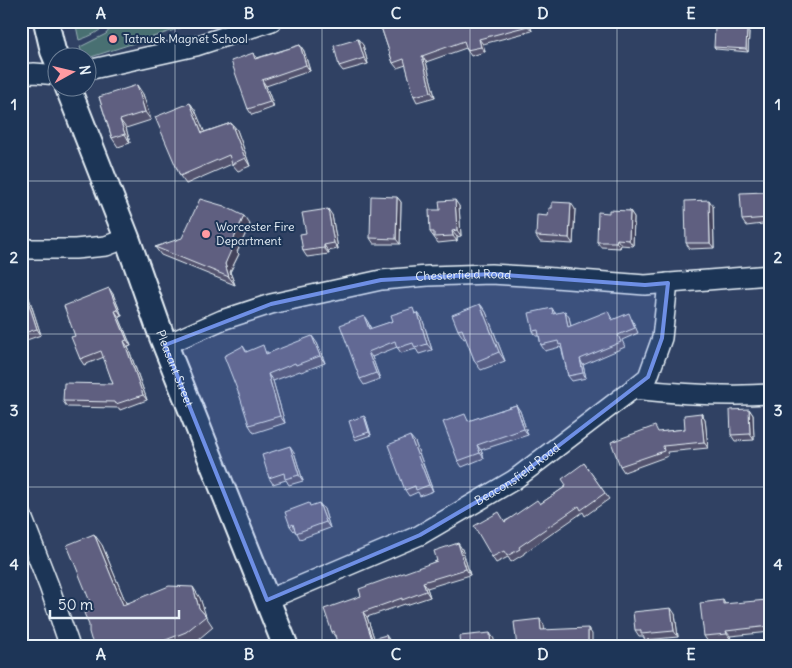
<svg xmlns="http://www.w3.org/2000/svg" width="792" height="668" font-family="Delius,sans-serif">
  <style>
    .green { fill: #496f72; stroke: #98b0b5 }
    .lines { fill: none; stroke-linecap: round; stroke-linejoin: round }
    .minor-casing { stroke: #e8f1f8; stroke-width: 22 }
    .major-casing { stroke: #e8f1f8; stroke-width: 28 }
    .minor { stroke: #1d3557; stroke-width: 19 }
    .major { stroke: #1d3557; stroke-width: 24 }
    .wall { fill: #52526e; stroke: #e8f1f8 }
    .shaded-wall { fill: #42425a; stroke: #e8f1f8 }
    .building { fill: #5f5f80; stroke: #e8f1f8 }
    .marked { fill: #6e8fe5; fill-opacity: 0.2; stroke: #6e8fe5; stroke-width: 4; stroke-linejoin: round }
    .grid { fill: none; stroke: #e8f1f8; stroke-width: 1; stroke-opacity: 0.55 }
    .poi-dot { fill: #ff9aa2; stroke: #1d3557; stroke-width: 2 }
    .labels { text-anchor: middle; stroke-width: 4; stroke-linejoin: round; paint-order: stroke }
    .poi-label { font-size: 12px; fill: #e8f1f8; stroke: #1d3557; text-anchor: start }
    .street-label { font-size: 12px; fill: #e8f1f8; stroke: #1d3557 }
    .neatline { fill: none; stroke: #e8f1f8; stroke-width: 2 }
    .grid-label { font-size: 16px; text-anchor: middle; font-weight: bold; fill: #e8f1f8 }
  </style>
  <rect width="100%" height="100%" fill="#304163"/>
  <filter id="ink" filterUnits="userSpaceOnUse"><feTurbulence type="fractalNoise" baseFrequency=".02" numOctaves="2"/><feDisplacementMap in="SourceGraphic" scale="10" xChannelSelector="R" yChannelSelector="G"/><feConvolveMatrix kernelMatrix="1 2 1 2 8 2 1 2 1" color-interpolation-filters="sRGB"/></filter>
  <g filter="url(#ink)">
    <g class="green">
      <path d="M75 21H109C100 32 91 36 79 40Z"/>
      <path d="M116 21H202L88 58 83 57 80 47 106 34Z"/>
    </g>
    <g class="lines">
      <g class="minor-casing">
        <g id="minor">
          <path d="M88 70 196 46 272 21"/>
          <path d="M21 74 34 73 58 75"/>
          <path d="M21 249H75L106 246 127 238"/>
          <path id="s1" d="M165 345 222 320 271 304 381 280 428 276 491 274 542 277 645 285 771 275"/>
          <path d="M633 389C679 394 725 397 771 394"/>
          <path d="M21 514 49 586 70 647"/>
          <path id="s2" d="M267 600 420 535 514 480 633 389 648 377 662 338 668 283"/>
        </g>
      </g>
      <g class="major-casing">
        <g id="major">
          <path d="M46 21 53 51 58 63"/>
          <path id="s3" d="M68 88 127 238 162 337 286 647"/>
        </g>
      </g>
      <use href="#minor" class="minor"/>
      <use href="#major" class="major"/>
    </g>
    <g class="wall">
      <path d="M379 21H529L532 31 483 44 485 52 471 56 467 50 466 48 426 62 435 97 417 102 414 96 406 65 397 68 393 63Z"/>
      <path d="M747 30 749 33 748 52 716 49 714 47Z"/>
      <path d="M300 45 304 51 310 71 266 86 274 107 252 115 248 109 253 53 257 58Z"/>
      <path d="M363 45 368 64 343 71 339 66Z"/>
      <path d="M143 94 151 120 126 128 130 143 118 147 112 138 99 97Z"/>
      <path d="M190 103 195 110 204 132 231 123 237 130 250 166 238 171 232 164 186 184 180 176Z"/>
      <path d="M766 192 770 197 771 223 746 226 742 220Z"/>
      <path d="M397 197 401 202 400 244H374L370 238Z"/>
      <path d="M459 206 461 236 457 237V241L438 243 430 232 440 210Z"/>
      <path d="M713 206 714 248 690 249 686 243Z"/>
      <path d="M575 209 573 244 540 242 536 236 548 216Z"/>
      <path d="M630 211 634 217 633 246 621 245 620 248 601 247 597 242 609 213Z"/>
      <path d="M332 215 338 249 328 251 329 254 307 257 303 251 306 233Z"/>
      <path d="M250 224 237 252 239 254 230 272 235 285 161 255 155 247Z"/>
      <path d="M23 286 27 292 41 335 21 342V287Z"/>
      <path d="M113 294 122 316 119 317 131 346 128 347 147 400 120 410 119 408 67 407 63 401 113 384 104 357 84 365 80 359 75 336Z"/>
      <path d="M480 304 486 312 505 361 481 370 475 362 466 338 464 339 458 330Z"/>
      <path d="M552 308 555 313 569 317 571 326 611 316 613 320 632 319 638 333 622 340 625 347 583 365 586 378 572 381 568 376 562 350 560 347 545 351 541 345 539 336H536L533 331Z"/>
      <path d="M416 313 422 318 432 350 419 354 416 349 401 353 397 347 372 357 380 379 364 385 360 379 368 322 371 329Z"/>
      <path d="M317 343 325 363 301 372 300 371 273 381 285 423 254 433 249 425 243 346 247 352H268V354Z"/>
      <path d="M516 405 520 411 528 435 481 450 484 458 462 467 458 461 469 421Z"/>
      <path d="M749 409 753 415 754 440 735 441 731 435Z"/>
      <path d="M701 413 705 419 708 448 667 452 668 456 624 472 620 466 660 432 685 429Z"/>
      <path d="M364 416 366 419 371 435 356 440 354 437Z"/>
      <path d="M415 442 433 491 420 496 418 492 409 496 405 490Z"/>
      <path d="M294 452 303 481 289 485 286 480 273 484 269 478Z"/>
      <path d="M584 463 609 499 585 516 583 512 524 553V554L511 562 508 557 496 563 492 557 505 521 540 504 565 487Z"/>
      <path d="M311 506 324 509 330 528 300 539 296 531H294L290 526Z"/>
      <path d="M102 545 126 603 200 598 205 615 213 627 194 643 184 647H95L93 609Z"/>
      <path d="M462 549 470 575 427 588 430 597 406 605 405 604 367 617 374 638 390 641 391 647H338L336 638 332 632 361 596Z"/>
      <path d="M723 600 725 604 771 605V632L730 636 731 640 708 642 704 636Z"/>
      <path d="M675 614 678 637 645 640 643 636H639L635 630Z"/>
    </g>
    <g class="shaded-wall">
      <path d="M527 21H529L532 31 528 26Z"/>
      <path d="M747 30 749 33 748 52 746 49Z"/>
      <path d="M358 39 363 45 368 64 364 58Z"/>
      <path d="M479 39 483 44 485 52 481 47Z"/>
      <path d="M300 45 304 51 310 71 306 65Z"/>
      <path d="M422 56 426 62 435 97 431 92Z"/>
      <path d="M262 80 266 86 274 107 270 102Z"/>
      <path d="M137 85 143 94 151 120 145 112Z"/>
      <path d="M190 103 195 110 208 140 202 133Z"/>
      <path d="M120 120 126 128 130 143 125 134Z"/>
      <path d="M231 123 237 130 250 166 245 158Z"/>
      <path d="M766 192 770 197 771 222 768 218Z"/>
      <path d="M397 197 401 202 400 244 396 239Z"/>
      <path d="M455 200 459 206 461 236 457 230Z"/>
      <path d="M709 200 713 206 714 248 710 243Z"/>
      <path d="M571 203 575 209 573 244 569 238Z"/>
      <path d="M328 209 332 215 338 249 334 243Z"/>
      <path d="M630 211 634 217 633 246 629 240Z"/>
      <path d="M244 216 250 224 237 252 239 254 230 272 235 285 229 277 225 264 231 245Z"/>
      <path d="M452 231 457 237V241L453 236Z"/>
      <path d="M617 239 621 245 620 248 616 242Z"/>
      <path d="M324 245 328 251 329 254 324 248Z"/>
      <path d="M23 286 27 292 41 335 37 329Z"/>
      <path d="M109 288 113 294 122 316 118 310Z"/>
      <path d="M480 304 486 312 505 361 499 352Z"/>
      <path d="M115 311 119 317 131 346 127 340Z"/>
      <path d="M565 311 569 317 572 332 568 327Z"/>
      <path d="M418 313 422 318 432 350 427 344Z"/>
      <path d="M364 316 368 322 373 335 369 329Z"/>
      <path d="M312 336 317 343 325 363 320 356Z"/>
      <path d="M124 341 128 347 147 400 143 395Z"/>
      <path d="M368 352 372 357 380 379 376 373Z"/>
      <path d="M580 359 583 365 586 378 583 373Z"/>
      <path d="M268 374 273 381 285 423 280 416Z"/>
      <path d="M516 405 520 411 528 435 524 429Z"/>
      <path d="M749 409 753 415 754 440 750 434Z"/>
      <path d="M701 413 705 419 708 448 704 442Z"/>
      <path d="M364 416 366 419 371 435 369 432Z"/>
      <path d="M410 436 415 442 433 491 429 485Z"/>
      <path d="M477 445 481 450 484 458 480 453Z"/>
      <path d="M290 446 294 452 303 481 299 475Z"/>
      <path d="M319 503 324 509 330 528 326 522Z"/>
      <path d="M94 534 102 545 131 615 123 605Z"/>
      <path d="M458 543 462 549 470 575 466 569Z"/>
      <path d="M423 582 427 588 430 597 426 591Z"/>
      <path d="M193 587 200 598 206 616 199 608Z"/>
      <path d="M767 600 771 605V628L770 626Z"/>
      <path d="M21 603 23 606 22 625 21 624Z"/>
      <path d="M671 608 675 614 678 637 674 631Z"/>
      <path d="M363 612 367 617 376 644 372 639Z"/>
      <path d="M540 619 544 625 545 636 541 630Z"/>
      <path d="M588 628 592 634V647H588Z"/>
      <path d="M726 631 730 636 731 640 727 634Z"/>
      <path d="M490 633 494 639V647H491Z"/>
      <path d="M386 635 390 641 391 647H389Z"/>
    </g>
    <g class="building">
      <path d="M379 21H527L528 26 479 39 481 47 467 50 464 41 422 56 431 92 414 96 404 59 393 63Z"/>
      <path d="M715 28 747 30 746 49 714 47Z"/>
      <path d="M358 39 364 58 339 66 334 46Z"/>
      <path d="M300 45 306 65 262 80 270 102 248 109 231 61 253 53 255 59Z"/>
      <path d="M137 85 145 112 120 120 125 134 112 138 99 97Z"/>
      <path d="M190 103 202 133 231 123 245 158 232 164 229 155 180 176 155 117Z"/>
      <path d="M766 192 768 218 742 220 740 193Z"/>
      <path d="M371 196 397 197 396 239 370 238Z"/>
      <path d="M200 199 224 206 244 216 231 245 233 246 225 264 229 277 155 247 182 238Z"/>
      <path d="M455 200 457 230 452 231 453 236 434 237V232H430L429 210H440L439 201Z"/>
      <path d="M709 200 710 243H686L685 201Z"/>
      <path d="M552 202 571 203 569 238 536 236 537 215 548 216 549 208H552Z"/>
      <path d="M328 209 334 243 324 245V248L303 251 300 234 306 233 302 213Z"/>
      <path d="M609 210 630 211 629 240 617 239 616 242H597L598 212 609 213Z"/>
      <path d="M23 286 37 329 21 334V287Z"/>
      <path d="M109 288 118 310 115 311 127 340 124 341 143 395 116 404 115 402 63 401 64 383 113 384 101 351 80 359 71 337 75 336 64 306Z"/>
      <path d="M480 304 499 352 475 362 462 329 458 330 452 315Z"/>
      <path d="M413 308 415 314 418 313 427 344 415 348 413 343 397 348 395 341 368 352 376 373 360 379 340 325 364 316 369 329 393 321 391 315Z"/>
      <path d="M552 308 553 314 565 311 568 327 608 311 612 320 629 313 635 328 618 335 621 342 580 359 583 373 568 376 561 344 559 345 558 341 541 345 538 330 533 331 529 313Z"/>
      <path d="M312 336 320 356 296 365 295 363 268 374 280 416 249 425 240 397 224 356 243 346 246 352 263 345 266 354Z"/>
      <path d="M516 405 524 429 477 445 480 453 458 461 443 422 465 414 468 421Z"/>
      <path d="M749 409 750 434 731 435 730 410Z"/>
      <path d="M701 413 704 442 663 446 664 451 620 466 611 442 655 426 658 432 685 429 684 415Z"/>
      <path d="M364 416 369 432 354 437 349 421Z"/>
      <path d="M410 436 429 485 416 490 415 486 405 490 388 445Z"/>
      <path d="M290 446 299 475 285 479 284 473 269 478 262 455Z"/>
      <path d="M584 463 605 493 581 510 579 506 519 547 520 549 507 556 504 551 492 557 474 526 499 512 505 522 537 500 540 504 565 487 566 485 562 479Z"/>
      <path d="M309 503 310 506 319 503 326 522 296 533 293 524 290 526 285 512Z"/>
      <path d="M94 534 123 605 169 586 193 587 199 608 206 616 186 632 148 647H95L91 639 89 632V625L84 613 93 609 67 545Z"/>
      <path d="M458 543 466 569 423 582 426 591 402 600V598L363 612 372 639 386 635 389 647H338L334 631 332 632 324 609 361 596 359 589 437 561 434 551Z"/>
      <path d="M723 600V604L767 600 770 626 726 631 727 634 704 636 700 603Z"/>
      <path d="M671 608 674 631 641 634V630H635L633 612Z"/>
      <path d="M540 619 541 630 588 628V647H517L514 622Z"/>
      <path d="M490 633 491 647H461L460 636Z"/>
    </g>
  </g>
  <path class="marked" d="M491 274 645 285 668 283 662 338 648 377 514 480 420 535 267 600 165 345 271 304 381 280Z"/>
  <path class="grid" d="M175 21V647M322 21V647M470 21V647M617 21V647M21 181H771M21 334H771M21 487H771"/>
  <g class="poi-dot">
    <circle cx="113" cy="39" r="5"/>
    <circle cx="206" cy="234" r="5"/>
  </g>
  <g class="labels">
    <g class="poi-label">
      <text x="123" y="43">Tatnuck Magnet School</text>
      <text x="216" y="231">Worcester Fire<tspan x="216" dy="14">Department</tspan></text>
    </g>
    <g class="street-label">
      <text dy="4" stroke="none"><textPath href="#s1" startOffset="309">Chesterfield Road</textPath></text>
      <text dy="4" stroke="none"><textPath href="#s3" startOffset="300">Pleasant Street</textPath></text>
      <text dy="4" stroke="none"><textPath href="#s2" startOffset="281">Beaconsfield Road</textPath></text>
    </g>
  </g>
  <rect width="792" height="668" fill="none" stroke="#1d3557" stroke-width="55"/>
  <g transform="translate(72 72) rotate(82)"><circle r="24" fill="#1d3557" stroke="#6e8097"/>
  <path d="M0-4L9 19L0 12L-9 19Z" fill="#ff9aa2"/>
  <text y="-8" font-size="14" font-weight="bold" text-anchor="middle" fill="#e8f1f8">N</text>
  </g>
  <path d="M50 610v8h129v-8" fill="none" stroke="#e8f1f8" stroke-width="2.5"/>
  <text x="58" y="610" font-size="15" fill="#e8f1f8" stroke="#1d3557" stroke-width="4" paint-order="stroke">50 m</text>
  <rect x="28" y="28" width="736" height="612" class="neatline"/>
  <g class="grid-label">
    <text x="101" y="19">A</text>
    <text x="249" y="19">B</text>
    <text x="396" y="19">C</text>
    <text x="543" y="19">D</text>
    <text x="691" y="19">E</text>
    <text x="14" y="110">1</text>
    <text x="778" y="110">1</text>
    <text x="14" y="263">2</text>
    <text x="778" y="263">2</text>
    <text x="14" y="416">3</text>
    <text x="778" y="416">3</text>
    <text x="14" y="570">4</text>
    <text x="778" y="570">4</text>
    <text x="101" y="660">A</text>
    <text x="249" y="660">B</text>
    <text x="396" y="660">C</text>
    <text x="543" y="660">D</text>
    <text x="691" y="660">E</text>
  </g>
</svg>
